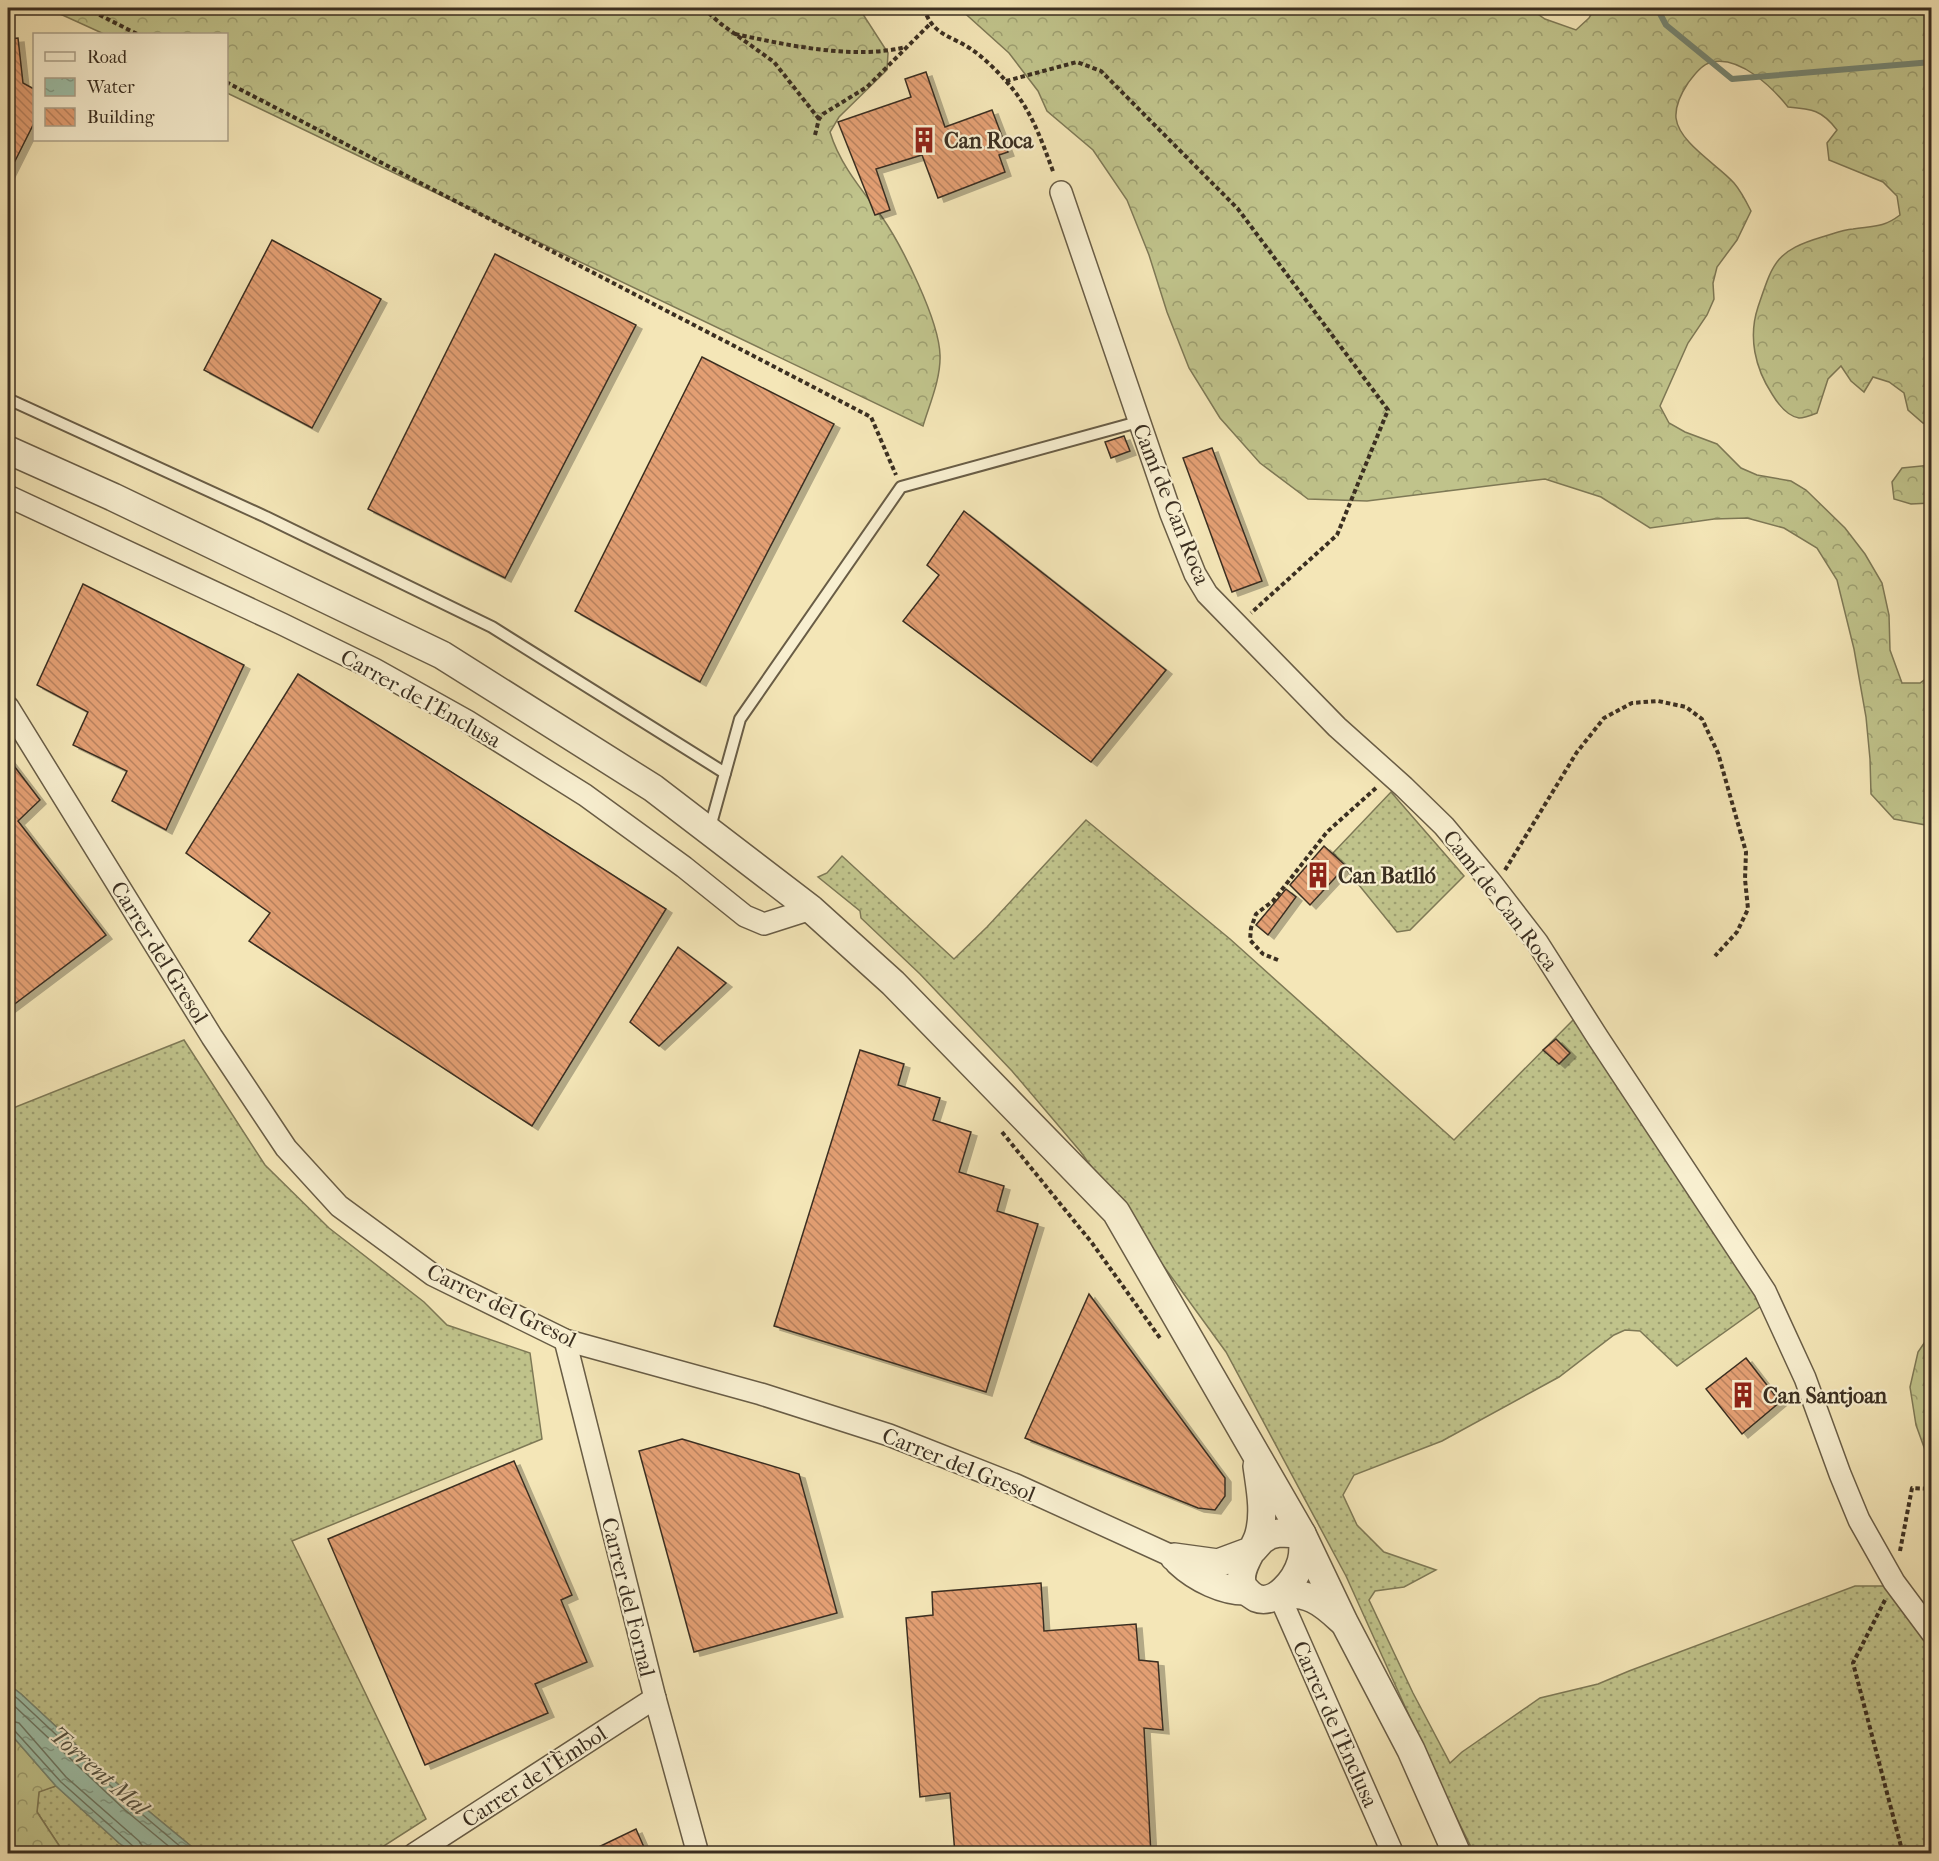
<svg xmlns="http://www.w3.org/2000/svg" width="1939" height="1861" font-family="'IM FELL French Canon',serif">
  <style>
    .grass { fill: url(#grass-dots); stroke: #7e7956; stroke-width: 1.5 }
    .forest { fill: url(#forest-crowns); stroke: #7e7956; stroke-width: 1.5 }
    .water { fill: url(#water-ripples); stroke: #768673; stroke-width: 1.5 }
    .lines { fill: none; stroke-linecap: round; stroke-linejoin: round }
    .shore { stroke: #6c7865; stroke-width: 1.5 }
    .stream { stroke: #768673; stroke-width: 6 }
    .building { fill: url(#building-back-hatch); stroke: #3b2f21; stroke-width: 1.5; filter: url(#shadow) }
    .service-casing { stroke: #695d46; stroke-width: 14 }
    .minor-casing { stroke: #695d46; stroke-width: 24 }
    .tertiary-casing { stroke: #695d46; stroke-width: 30 }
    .path { stroke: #3b2f21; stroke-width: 4; stroke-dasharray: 4.5 3; stroke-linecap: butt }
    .service { stroke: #f8efd0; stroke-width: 10 }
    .minor { stroke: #f8efd0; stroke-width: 21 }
    .tertiary { stroke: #f8efd0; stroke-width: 27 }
    .labels { text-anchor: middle; stroke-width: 4.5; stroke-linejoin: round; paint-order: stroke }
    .poi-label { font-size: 22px; font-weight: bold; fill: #3b2f21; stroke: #f8efd0; text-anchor: start }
    .street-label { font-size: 22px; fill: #3b2f21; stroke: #f8efd0 }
    .water-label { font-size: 24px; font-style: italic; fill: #545343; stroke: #f8efd0 }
  </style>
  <defs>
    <pattern id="grass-dots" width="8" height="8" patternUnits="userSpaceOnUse" patternTransform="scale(1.5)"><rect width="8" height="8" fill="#c0c38b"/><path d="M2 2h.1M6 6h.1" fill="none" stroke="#9d9f71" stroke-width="1.8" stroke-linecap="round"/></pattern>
    <pattern id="forest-crowns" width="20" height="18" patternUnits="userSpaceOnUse" patternTransform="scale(1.5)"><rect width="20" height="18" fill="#c0c38b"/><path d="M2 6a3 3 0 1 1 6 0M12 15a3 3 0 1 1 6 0" fill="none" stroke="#9d9f71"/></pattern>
    <pattern id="water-ripples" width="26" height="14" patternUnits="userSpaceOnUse" patternTransform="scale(1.5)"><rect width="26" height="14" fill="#9dc0a9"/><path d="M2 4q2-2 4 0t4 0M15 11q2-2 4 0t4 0" fill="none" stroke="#819c89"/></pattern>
    <pattern id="building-back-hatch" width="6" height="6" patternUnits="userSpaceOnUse" patternTransform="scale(1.5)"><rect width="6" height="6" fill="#e39f73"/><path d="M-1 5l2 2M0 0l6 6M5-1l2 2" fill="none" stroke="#b9825e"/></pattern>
    <filter id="shadow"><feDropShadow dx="6" dy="4" stdDeviation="0" flood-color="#0004"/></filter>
  </defs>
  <rect width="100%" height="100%" fill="#f4e6b7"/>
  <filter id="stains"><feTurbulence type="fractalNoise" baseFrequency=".00333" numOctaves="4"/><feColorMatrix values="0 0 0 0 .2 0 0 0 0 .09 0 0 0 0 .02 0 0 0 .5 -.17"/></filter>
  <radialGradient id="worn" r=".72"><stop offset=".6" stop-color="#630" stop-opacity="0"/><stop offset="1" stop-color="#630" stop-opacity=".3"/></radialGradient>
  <g class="grass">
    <path d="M1391 792 1464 876 1410 930 1397 932 1333 853Z"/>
    <path d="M1086 820 1230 939 1454 1140 1579 1014 1741 1268 1761 1306 1677 1366 1640 1331 1625 1330 1614 1335 1559 1377 1442 1441 1354 1475 1343 1495 1357 1525 1384 1552 1436 1570 1404 1587 1375 1591 1369 1600 1413 1693 1450 1763 1462 1752 1540 1698 1598 1684 1629 1671 1855 1586H1888L1931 1642V1853H1474L1440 1784 1346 1576 1226 1352 1080 1151 1012 1071 920 974 861 918 860 911 818 877 827 873 842 856 954 959 987 927Z"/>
    <path d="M184 1040 265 1165 329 1228 424 1302 447 1325 530 1353 542 1439 292 1541 426 1819 373 1853H196L192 1847 134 1799 21 1694 8 1684V1110Z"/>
    <path d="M56 1786 119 1843 134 1853H64L37 1812 39 1791Z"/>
  </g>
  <g class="forest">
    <path d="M47 8H859L888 53 887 70 839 117 830 132C840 165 862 190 882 217 902 246 939 320 940 355 941 378 930 403 923 426L227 93 226 34H104Z"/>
    <path d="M959 8H1529L1545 19 1576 30 1589 18 1595 8H1931V426L1923 423 1908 410 1904 393 1889 382 1873 377 1864 392 1851 381 1841 366 1828 379 1817 413C1812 415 1804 418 1799 418 1787 416 1778 404 1772 394 1755 368 1748 337 1758 307 1773 263 1775 251 1822 237 1833 234 1842 230 1853 229 1873 226 1883 228 1900 215L1897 196 1883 182 1829 160 1827 143 1837 130C1822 110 1812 109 1788 107 1772 87 1740 56 1712 62 1702 64 1694 75 1688 83 1682 92 1675 106 1676 118 1679 143 1718 165 1734 183 1741 191 1746 201 1751 211L1737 240 1717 267 1713 283 1714 299 1707 315 1688 343 1660 406 1669 423 1685 432 1717 444 1741 468 1757 475 1791 481 1806 490 1845 528 1865 554 1882 583 1889 615 1890 650 1902 683H1920L1931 675V826L1894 819 1871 794 1870 759 1866 717 1854 649 1837 580 1817 548 1784 528 1747 518 1714 519 1650 528 1601 497 1545 479 1367 501 1308 499 1260 463 1220 418 1189 368 1167 312 1149 255 1127 200 1093 150 1047 111 1038 91 1009 53Z"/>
    <path d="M1931 465V503L1911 504 1894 499 1892 482 1902 468Z"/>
    <path d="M1931 1333V1481L1929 1461 1916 1425 1910 1387 1918 1352Z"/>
    <path d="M8 1731 56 1786 39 1792 37 1812 64 1853H8Z"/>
  </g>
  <path class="water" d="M8 1684 21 1694 134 1799 192 1847 196 1853H134L119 1843 56 1786 8 1731Z"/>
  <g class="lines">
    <g class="shore">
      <path d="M8 1691 18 1699 130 1804 189 1854"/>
      <path d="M8 1700 125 1810 178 1854"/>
      <path d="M8 1720 19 1723 66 1777 139 1841 143 1847 144 1854"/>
      <path d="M8 1727 14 1730 61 1782 134 1847 136 1854"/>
    </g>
    <path class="stream" d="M1657 8 1666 25 1732 79 1932 62"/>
  </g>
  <g class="building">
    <path d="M18 38 23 83 34 89V123L8 175V39Z"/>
    <path d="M926 72 945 127 992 110 1008 152 999 155 1005 172 938 198 922 155 876 169 890 210 875 215 838 122 911 97 905 79Z"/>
    <path d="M272 240 381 299 312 428 204 370Z"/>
    <path d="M495 254 636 325 505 578 368 509Z"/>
    <path d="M702 357 834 424 700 682 575 611Z"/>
    <path d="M1124 436 1130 451 1111 458 1105 442Z"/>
    <path d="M1212 448 1262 581 1232 592 1183 458Z"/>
    <path d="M964 511 1166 670 1091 762 903 621 939 575 927 565Z"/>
    <path d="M83 584 244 665 166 830 112 801 127 771 73 745 88 712 37 685Z"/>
    <path d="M298 674 666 909 532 1126 249 941 270 913 186 853Z"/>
    <path d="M8 758 40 800 18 821 106 935 8 1009Z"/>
    <path d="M1324 846 1346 866 1310 905 1290 885Z"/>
    <path d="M1286 889 1296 897 1268 935 1256 925Z"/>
    <path d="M678 947 726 983 659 1046 630 1022Z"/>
    <path d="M1556 1039 1570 1053 1559 1064 1543 1050Z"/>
    <path d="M860 1050 904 1064 898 1085 940 1098 933 1120 971 1132 959 1172 1004 1186 997 1211 1038 1224 986 1392 774 1326Z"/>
    <path d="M1089 1294 1225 1478V1496L1215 1510 1198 1508 1025 1438Z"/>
    <path d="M1746 1358 1780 1402 1742 1434 1706 1389Z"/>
    <path d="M682 1439 799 1474 837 1613 694 1652 639 1451Z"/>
    <path d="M514 1461 572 1595 561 1600 587 1662 535 1684 548 1713 425 1765 328 1539Z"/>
    <path d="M1041 1583 1044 1631 1136 1624 1139 1660 1158 1662 1163 1730 1144 1728 1151 1854H955L950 1793 920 1797 906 1618 933 1615 932 1592Z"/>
    <path d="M636 1829 647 1854H584Z"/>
  </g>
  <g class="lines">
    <g class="service-casing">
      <g id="service">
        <path d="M8 399 266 517 492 627 725 773"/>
        <path d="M709 831 740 719 901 487 1138 422"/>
      </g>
    </g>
    <g class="minor-casing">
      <g id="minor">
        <path d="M1061 192 1171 514 1195 574 1207 594 1337 727 1404 787 1444 826 1490 881 1537 942 1598 1038 1765 1291 1805 1378 1840 1474 1859 1520 1894 1582 1932 1633"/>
        <path d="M8 496 282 624 374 669 467 721 585 795 684 867 745 916 764 924 811 909"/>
        <path d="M8 707 212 1037 286 1148 339 1206 433 1275 565 1340 761 1394 889 1435 1016 1485 1174 1557"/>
        <path d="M565 1340 655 1698 698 1854"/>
        <path d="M1279 1595 1393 1854"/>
        <path d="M414 1854 655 1698"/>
      </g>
    </g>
    <g class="tertiary-casing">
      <g id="tertiary">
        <path d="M8 450 113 497 442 655 653 788 811 909 893 983 1116 1212 1302 1534 1344 1622 1411 1750 1457 1854"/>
        <path d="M1174 1557 1218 1563 1253 1550 1262 1540 1270 1535 1279 1533 1302 1534C1303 1543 1304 1553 1301 1562 1296 1579 1276 1606 1256 1598 1251 1595 1245 1591 1243 1586 1236 1569 1255 1550 1259 1534 1265 1512 1260 1488 1257 1466"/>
        <path d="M1179 1562C1196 1578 1224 1592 1247 1591"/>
        <path d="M1279 1595C1307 1591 1321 1601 1341 1620"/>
      </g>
    </g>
    <g class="path">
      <path d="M86 8 137 34"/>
      <path d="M703 8 721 24 774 62 819 119"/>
      <path d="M924 8C932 35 950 35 971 49 983 57 995 69 1005 80 1031 108 1041 139 1054 174"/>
      <path d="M735 34C787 45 853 60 906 47"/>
      <path d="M1006 81 1077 62 1101 71 1238 209 1388 410 1337 535 1251 613"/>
      <path d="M226 82 871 417 896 475"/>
      <path d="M815 135 819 119 823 114 867 87 931 23"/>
      <path d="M1505 870 1577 752 1604 718 1632 703 1658 701 1686 707 1702 719 1718 753 1746 852 1745 879 1748 909 1737 932 1715 956"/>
      <path d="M1278 960 1263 954 1250 940 1251 928 1256 914 1273 901 1327 832 1376 788"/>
      <path d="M1002 1132 1092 1243 1160 1338"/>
      <path d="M1900 1551 1912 1488 1932 1489"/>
      <path d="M1885 1600 1853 1663 1903 1854"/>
    </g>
    <use href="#service" class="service"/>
    <use href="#minor" class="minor"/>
    <use href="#tertiary" class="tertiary"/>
  </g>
  <defs>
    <g id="building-bare" transform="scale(2.07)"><path d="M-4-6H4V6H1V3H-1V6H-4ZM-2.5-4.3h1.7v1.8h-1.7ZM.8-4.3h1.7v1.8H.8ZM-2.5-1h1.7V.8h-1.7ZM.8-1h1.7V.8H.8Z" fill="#8f2418" stroke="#f8efd0" stroke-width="2.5" paint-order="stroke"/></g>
  </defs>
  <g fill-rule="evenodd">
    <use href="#building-bare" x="924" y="140"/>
    <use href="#building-bare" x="1318" y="875"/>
    <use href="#building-bare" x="1743" y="1395"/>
  </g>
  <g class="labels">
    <g class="poi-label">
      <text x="944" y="148">Can Roca</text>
      <text x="1338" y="883">Can Batlló</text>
      <text x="1763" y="1403">Can Santjoan</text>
    </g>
    <g class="street-label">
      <text transform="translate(1172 504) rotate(68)" y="8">Camí de Can Roca</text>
      <text transform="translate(421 698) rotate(29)" y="8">Carrer de l'Enclusa</text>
      <text transform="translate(1501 900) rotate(52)" y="8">Camí de Can Roca</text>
      <text transform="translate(160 952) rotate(58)" y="8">Carrer del Gresol</text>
      <text transform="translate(502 1305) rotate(26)" y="8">Carrer del Gresol</text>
      <text transform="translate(959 1464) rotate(22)" y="8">Carrer del Gresol</text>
      <text transform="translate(629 1597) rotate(76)" y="8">Carrer del Fornal</text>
      <text transform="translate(1336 1724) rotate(66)" y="8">Carrer de l'Enclusa</text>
      <text transform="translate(534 1776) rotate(-33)" y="8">Carrer de l'Èmbol</text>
    </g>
    <g class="water-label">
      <text transform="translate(99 1771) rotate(41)" y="8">Torrent Mal</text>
    </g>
  </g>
  <rect width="1939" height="1861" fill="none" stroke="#f4e6b7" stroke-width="30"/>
  <rect x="9" y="9" width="1921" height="1843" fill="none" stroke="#3b2f21" stroke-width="3"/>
  <rect x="15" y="15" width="1909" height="1831" fill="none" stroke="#3b2f21" stroke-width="1.5"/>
  <rect x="33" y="33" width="195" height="108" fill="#f8efd0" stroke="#aca28a" stroke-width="1.5"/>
  <rect x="45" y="52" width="30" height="9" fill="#f8efd0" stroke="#aca28a" stroke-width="1.5"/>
  <text x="87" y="63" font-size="18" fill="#3b2f21">Road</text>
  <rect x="45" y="78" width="30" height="18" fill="url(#water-ripples)" stroke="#aca28a" stroke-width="1.5"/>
  <text x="87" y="93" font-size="18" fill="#3b2f21">Water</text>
  <rect x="45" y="108" width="30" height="18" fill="url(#building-back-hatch)" stroke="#aca28a" stroke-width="1.5"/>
  <text x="87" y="123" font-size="18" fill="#3b2f21">Building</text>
  <rect width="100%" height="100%" filter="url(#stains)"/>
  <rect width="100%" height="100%" fill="url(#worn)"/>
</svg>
